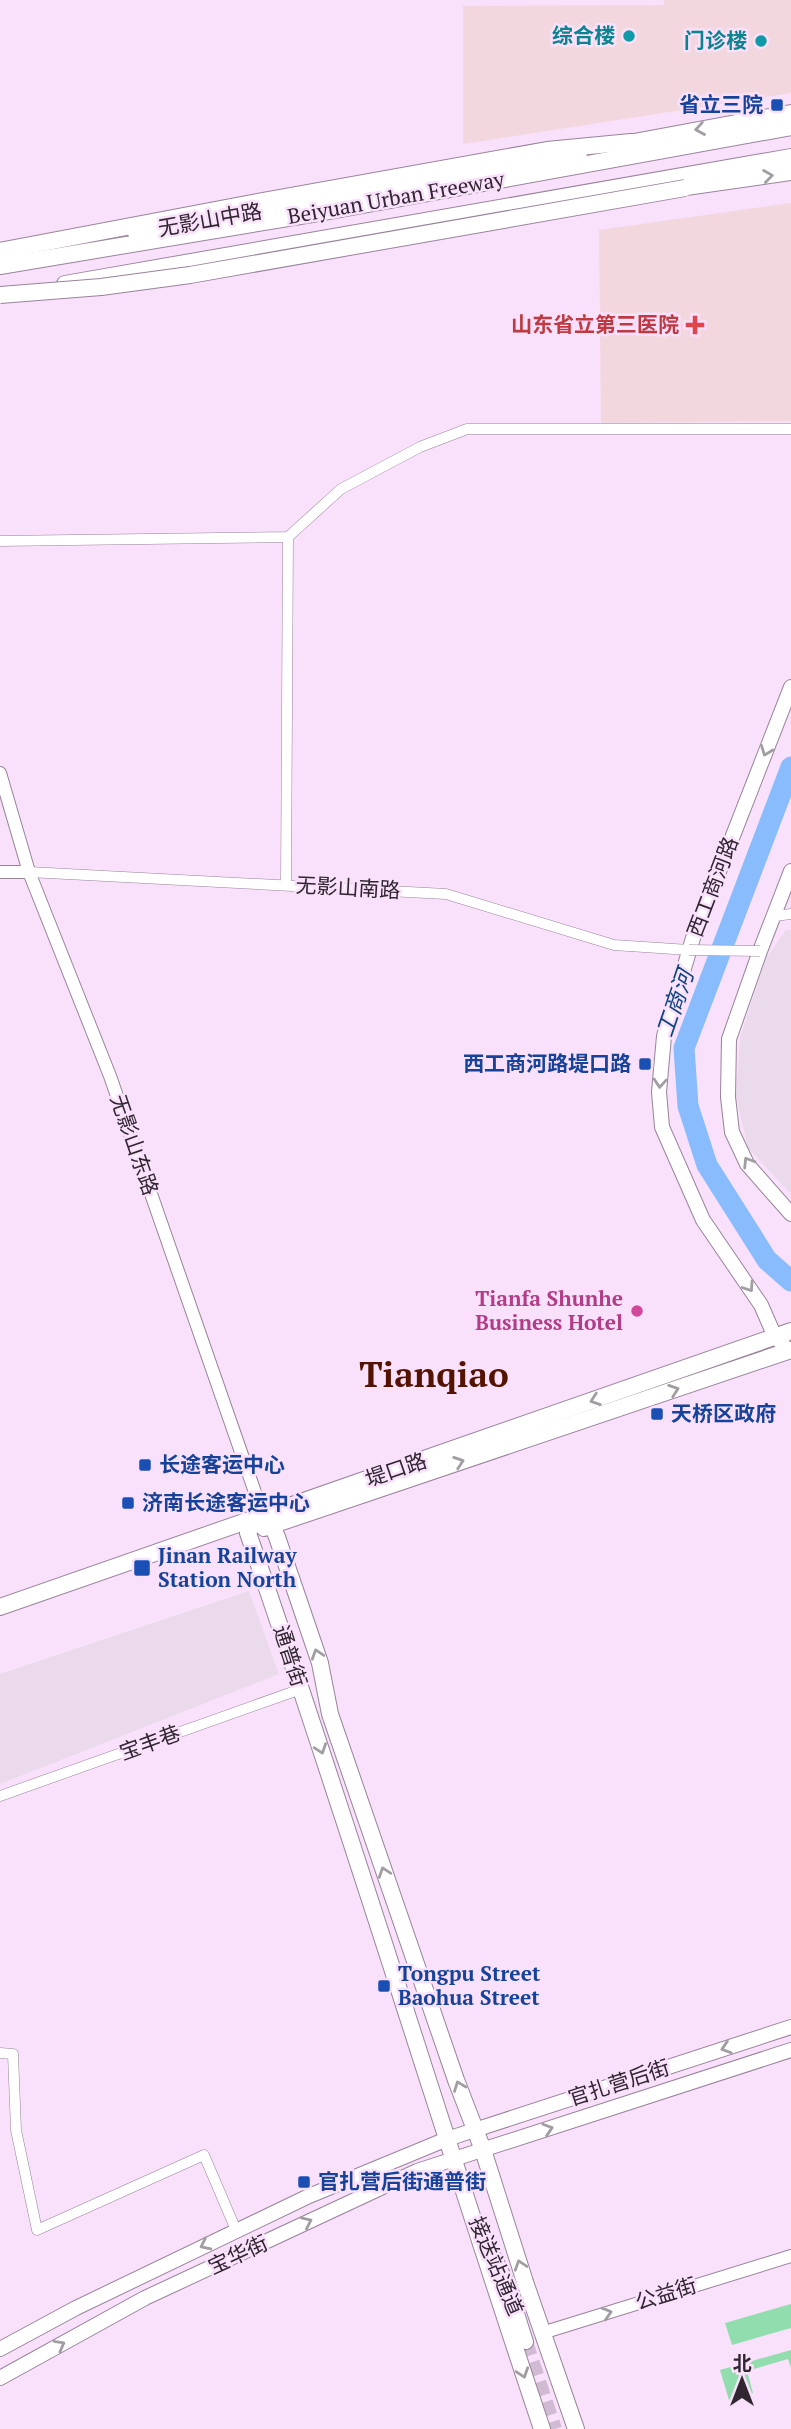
<svg xmlns="http://www.w3.org/2000/svg" width="791" height="2429" font-family="'PT Serif','Noto Sans SC',serif">
  <style>
    .commercial { fill: #eadaec }
    .medical { fill: #f2d8de }
    .green { fill: #91ddad }
    .lines { fill: none; stroke-linecap: round; stroke-linejoin: round }
    .river { stroke: #88bcfc; stroke-width: 21 }
    .secondary-tunnel { stroke: #d1bbd2; stroke-width: 14; stroke-dasharray: 14 7; stroke-linecap: butt }
    .minor-casing { stroke: #99839b; stroke-width: 11 }
    .tertiary-casing { stroke: #99839b; stroke-width: 14 }
    .secondary-casing { stroke: #99839b; stroke-width: 16 }
    .primary-casing { stroke: #99839b; stroke-width: 18 }
    .trunk-casing { stroke: #99839b; stroke-width: 18 }
    .minor { stroke: #fff; stroke-width: 10 }
    .tertiary { stroke: #fff; stroke-width: 12 }
    .secondary { stroke: #fff; stroke-width: 14 }
    .primary { stroke: #fff; stroke-width: 16 }
    .trunk { stroke: #fff; stroke-width: 16 }
    .minor-bridge-casing { stroke: #99839b; stroke-width: 11; stroke-linecap: butt }
    .trunk-bridge-casing { stroke: #99839b; stroke-width: 18; stroke-linecap: butt }
    .minor-bridge { stroke: #fff; stroke-width: 10 }
    .trunk-bridge { stroke: #fff; stroke-width: 16 }
    .oneway { stroke: #a19da2 }
    .culture-dot { fill: #0f9aa8; stroke: #f9e0fb; stroke-width: 2.5 }
    .transit-dot { fill: #1a4fb4; stroke: #f9e0fb; stroke-width: 2.5 }
    .health-dot { fill: #e0444e; stroke: #f9e0fb; stroke-width: 2.5 }
    .hotel-dot { fill: #d1479c; stroke: #f9e0fb; stroke-width: 2.5 }
    .labels { text-anchor: middle; stroke-width: 5; stroke-linejoin: round; paint-order: stroke }
    .culture-label { font-size: 21px; font-weight: bold; fill: #0d838f; stroke: #f9e0fb; text-anchor: end }
    .transit-label { font-size: 21px; font-weight: bold; fill: #164399; stroke: #f9e0fb; text-anchor: start }
    .street-label { font-size: 21px; fill: #2f2630; stroke: #f9e0fb }
    .health-label { font-size: 21px; font-weight: bold; fill: #be3a42; stroke: #f9e0fb; text-anchor: end }
    .hotel-label { font-size: 21px; font-weight: bold; fill: #b23c85; stroke: #f9e0fb; text-anchor: end }
    .water-label { font-size: 23px; font-style: italic; fill: #0f457d; stroke: #f9e0fb }
    .town-label { font-size: 35px; font-weight: bold; fill: #541301; stroke: #f9e0fb }
  </style>
  <rect width="100%" height="100%" fill="#f9e0fb"/>
  <g class="commercial">
    <path d="M786 930H791V1194L748 1148 736 1096 740 1038 765 960Z"/>
    <path d="M249 1591 279 1674 0 1784V1674Z"/>
  </g>
  <g class="medical">
    <path d="M664 0H791V93L463 144V6L664 5Z"/>
    <path d="M791 203V421L601 423 599 230Z"/>
  </g>
  <g class="green">
    <path d="M791 2304V2328L732 2345 725 2323Z"/>
    <path d="M791 2350V2368L788 2359 747 2371 753 2393 729 2400 720 2370Z"/>
  </g>
  <g class="lines">
    <path class="river" d="M791 767 684 1048 688 1106 707 1165 767 1260 791 1281"/>
    <path class="secondary-tunnel" d="M526 2342 555 2429"/>
    <g class="minor-casing">
      <g id="minor">
        <path d="M0 541 288 537 341 489 420 447 467 429H791"/>
        <path d="M29 872 446 894 614 945 689 950"/>
        <path d="M286 885 288 537"/>
        <path d="M775 916 791 914"/>
        <path d="M0 1796 301 1689"/>
        <path d="M0 2053 13 2054 16 2130 37 2230 204 2155 236 2230"/>
      </g>
    </g>
    <g class="tertiary-casing">
      <g id="tertiary">
        <path d="M0 773 29 872 110 1076 257 1498 255 1519"/>
        <path d="M0 872H29"/>
        <path d="M542 2333 791 2256"/>
      </g>
    </g>
    <g class="secondary-casing">
      <g id="secondary">
        <path d="M791 871 760 951 729 1039 728 1097 732 1132 747 1164 791 1214"/>
        <path d="M783 1344 775 1337 761 1305 703 1220 662 1127 659 1092 664 1036 693 938 791 687"/>
        <path d="M485 2238 508 2285 526 2342"/>
        <path d="M0 2349 76 2308 309 2196 447 2139 791 2027"/>
        <path d="M0 2378 145 2298 417 2171 791 2050"/>
      </g>
    </g>
    <g class="primary-casing">
      <g id="primary">
        <path d="M618 145 791 113"/>
        <path d="M672 189 791 172"/>
        <path d="M136 233 448 179 579 153"/>
        <path d="M264 1528 791 1350"/>
        <path d="M0 1607 791 1331"/>
        <path d="M542 2429C442 2131 351 1830 248 1533L255 1519 272 1525 277 1537 320 1663 330 1714 456 2080 483 2150 525 2282 576 2429"/>
      </g>
    </g>
    <g class="trunk-casing">
      <g id="trunk">
        <path d="M0 251 252 203 547 150 631 142"/>
        <path d="M0 266 312 214 791 127"/>
        <path d="M65 284 791 157"/>
      </g>
    </g>
    <use href="#minor" class="minor"/>
    <use href="#tertiary" class="tertiary"/>
    <use href="#secondary" class="secondary"/>
    <use href="#primary" class="primary"/>
    <use href="#trunk" class="trunk"/>
    <g class="minor-bridge-casing">
      <path id="minor-bridge" d="M689 950 760 951"/>
    </g>
    <g class="trunk-bridge-casing">
      <path id="trunk-bridge" d="M0 295 101 287 190 275 685 188"/>
    </g>
    <use href="#minor-bridge" class="minor-bridge"/>
    <use href="#trunk-bridge" class="trunk-bridge"/>
  </g>
  <defs><path id="oneway-chevron" d="M-2-3.5L2.5 0L-2 3.5" fill="none" stroke-width="1.6" stroke-linecap="round" stroke-linejoin="round" transform="scale(1.75)"/></defs>
  <g class="oneway">
    <use href="#oneway-chevron" transform="translate(700 129) rotate(170)"/>
    <use href="#oneway-chevron" transform="translate(768 176) rotate(-8)"/>
    <use href="#oneway-chevron" transform="translate(766 751) rotate(111)"/>
    <use href="#oneway-chevron" transform="translate(660 1083) rotate(94)"/>
    <use href="#oneway-chevron" transform="translate(748 1162) rotate(-122)"/>
    <use href="#oneway-chevron" transform="translate(749 1287) rotate(56)"/>
    <use href="#oneway-chevron" transform="translate(674 1390) rotate(-19)"/>
    <use href="#oneway-chevron" transform="translate(595 1400) rotate(161)"/>
    <use href="#oneway-chevron" transform="translate(459 1462) rotate(-19)"/>
    <use href="#oneway-chevron" transform="translate(317 1654) rotate(-108)"/>
    <use href="#oneway-chevron" transform="translate(321 1749) rotate(71)"/>
    <use href="#oneway-chevron" transform="translate(384 1872) rotate(-109)"/>
    <use href="#oneway-chevron" transform="translate(726 2048) rotate(162)"/>
    <use href="#oneway-chevron" transform="translate(459 2086) rotate(-111)"/>
    <use href="#oneway-chevron" transform="translate(548 2129) rotate(-18)"/>
    <use href="#oneway-chevron" transform="translate(307 2222) rotate(-25)"/>
    <use href="#oneway-chevron" transform="translate(205 2245) rotate(154)"/>
    <use href="#oneway-chevron" transform="translate(520 2265) rotate(-108)"/>
    <use href="#oneway-chevron" transform="translate(607 2313) rotate(-17)"/>
    <use href="#oneway-chevron" transform="translate(60 2345) rotate(-29)"/>
    <use href="#oneway-chevron" transform="translate(523 2373) rotate(72)"/>
  </g>
  <g class="culture-dot">
    <circle cx="629" cy="36" r="7"/>
    <circle cx="761" cy="41" r="7"/>
  </g>
  <g class="transit-dot">
    <rect x="770" y="98" width="14" height="14" rx="3.5"/>
    <rect x="638" y="1057" width="14" height="14" rx="3.5"/>
    <rect x="650" y="1407" width="14" height="14" rx="3.5"/>
    <rect x="138" y="1458" width="14" height="14" rx="3.5"/>
    <rect x="121" y="1496" width="14" height="14" rx="3.5"/>
    <rect x="133" y="1559" width="18" height="18" rx="3.5"/>
    <rect x="377" y="1979" width="14" height="14" rx="3.5"/>
    <rect x="297" y="2175" width="14" height="14" rx="3.5"/>
  </g>
  <path class="health-dot" d="M691.5 314.5h7v7h7v7h-7v7h-7v-7h-7v-7h7z"/>
  <circle class="hotel-dot" cx="637" cy="1311" r="7"/>
  <g class="labels">
    <g class="culture-label">
      <text x="615" y="43">综合楼</text>
      <text x="747" y="48">门诊楼</text>
    </g>
    <g class="transit-label">
      <text x="763" y="112" text-anchor="end">省立三院</text>
      <text x="631" y="1071" text-anchor="end">西工商河路堤口路</text>
      <text x="671" y="1421">天桥区政府</text>
      <text x="159" y="1472">长途客运中心</text>
      <text x="142" y="1510">济南长途客运中心</text>
      <text x="158" y="1563">Jinan Railway<tspan x="158" dy="24">Station North</tspan></text>
      <text x="398" y="1981">Tongpu Street<tspan x="398" dy="24">Baohua Street</tspan></text>
      <text x="318" y="2189">官扎营后街通普街</text>
    </g>
    <g class="street-label">
      <text transform="translate(396 198) rotate(-10)" y="7">Beiyuan Urban Freeway</text>
      <text transform="translate(210 220) rotate(-10)" y="7">无影山中路</text>
      <text transform="translate(713 887) rotate(-69)" y="7">西工商河路</text>
      <text transform="translate(348 888) rotate(3)" y="7">无影山南路</text>
      <text transform="translate(134 1145) rotate(71)" y="7">无影山东路</text>
      <text transform="translate(396 1470) rotate(-19)" y="7">堤口路</text>
      <text transform="translate(290 1656) rotate(72)" y="7">通普街</text>
      <text transform="translate(150 1743) rotate(-20)" y="7">宝丰巷</text>
      <text transform="translate(619 2083) rotate(-18)" y="7">官扎营后街</text>
      <text transform="translate(238 2255) rotate(-25)" y="7">宝华街</text>
      <text transform="translate(496 2266) rotate(67)" y="7">接送站通道</text>
      <text transform="translate(666 2294) rotate(-17)" y="7">公益街</text>
    </g>
    <g class="health-label">
      <text x="679" y="332">山东省立第三医院</text>
    </g>
    <g class="hotel-label">
      <text x="623" y="1306">Tianfa Shunhe<tspan x="623" dy="24">Business Hotel</tspan></text>
    </g>
    <g class="water-label">
      <text transform="translate(675 1003) rotate(-71)" y="8">工商河</text>
    </g>
    <g class="town-label">
      <text x="434" y="1387">Tianqiao</text>
    </g>
  </g>
  <g transform="translate(742 2380)" stroke="#f9e0fb" stroke-width="5" paint-order="stroke">
  <path d="M0-5L12 26L0 18L-12 26Z" fill="#2f2630"/>
  <text y="-10" font-size="19" font-weight="bold" text-anchor="middle" fill="#2f2630">北</text>
  </g>
</svg>
